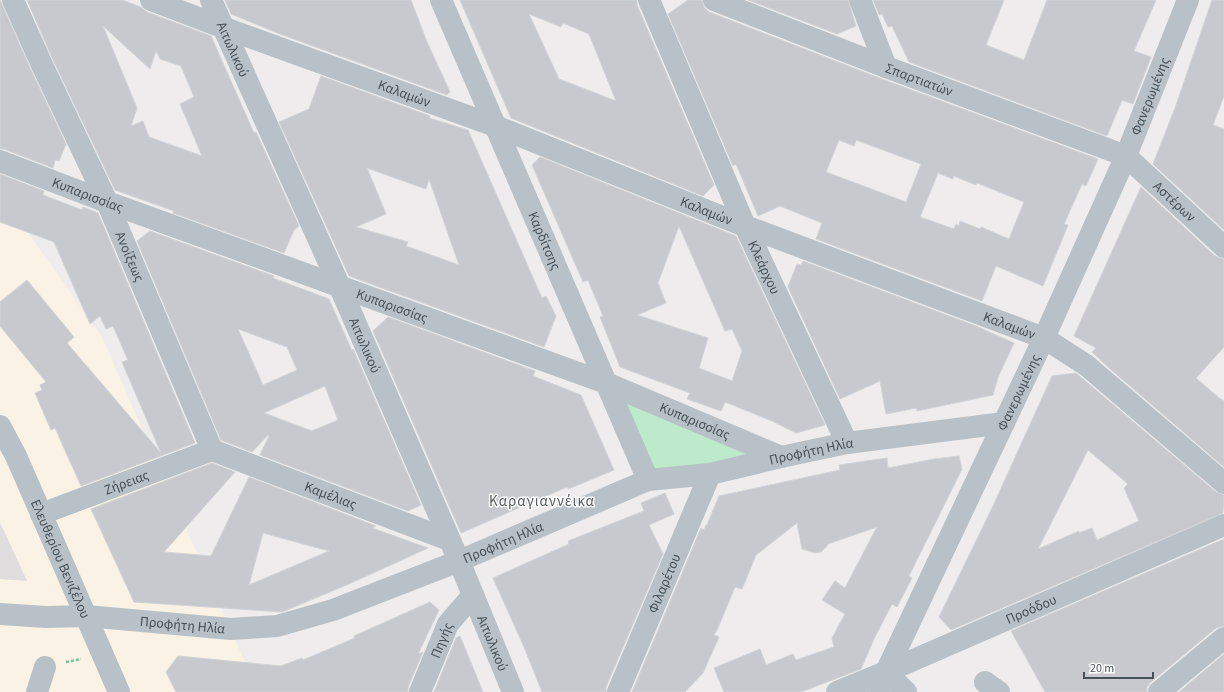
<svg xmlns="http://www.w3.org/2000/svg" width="1224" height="692" font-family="'Source Sans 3',sans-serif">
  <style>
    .commercial { fill: #f9f2e5 }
    .education { fill: #dfdddd }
    .green { fill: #bceaca }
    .building { fill: #c7c9ce; stroke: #d0d3d7; fill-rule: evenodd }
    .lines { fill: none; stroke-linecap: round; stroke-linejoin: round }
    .path { stroke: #78c499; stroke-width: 2.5; stroke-dasharray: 3 2; stroke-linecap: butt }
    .minor { stroke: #b8c1c7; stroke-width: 22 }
    .labels { text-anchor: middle; stroke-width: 3; stroke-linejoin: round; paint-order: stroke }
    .street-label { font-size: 14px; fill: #465057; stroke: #fff }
    .neighbourhood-label { font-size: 15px; letter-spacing: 1px; fill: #595d60; stroke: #fff }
  </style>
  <rect width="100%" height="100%" fill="#eeecec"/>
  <path class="commercial" d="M0 214 19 220 102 337 258 692H0Z"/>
  <path class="education" d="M0 523 5 533 27 581 0 579Z"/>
  <path class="green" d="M606 383 781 457 648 480Z"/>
  <g class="building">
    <path d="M0 0 31 70 66 144 59 161 55 160 53 168 4 149H0Z"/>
    <path d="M27 0H122L141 7 147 12 211 36 254 133 256 132 299 226 294 230 284 253 173 213 174 211 115 190 53 60ZM103 26 150 69 156 51 160 59 181 66 194 97 180 104 202 156 149 137 143 121 131 126 137 108Z"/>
    <path d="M225 0H411L427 42 450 92 447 95 280 34 231 14Z"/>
    <path d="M460 0H637V5L714 185 703 196 511 118ZM529 14 561 27 563 23 589 34 616 101 559 79Z"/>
    <path d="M688 0H702L704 7 709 12 882 79 1098 159 1086 186 1082 184 1064 224 1068 225 1043 286 996 266 982 301 816 239 822 223 780 206 758 216 736 164 733 166 668 14ZM839 140 854 146 856 140 921 164 906 202 826 172ZM938 173 953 179 954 176 976 185 977 183 1024 202 1009 239 981 227 980 229 960 221 959 226 956 224 954 229 920 217Z"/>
    <path d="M748 0H848L856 26 837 34Z"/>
    <path d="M873 0H1004L986 45 1024 60 1047 0H1156L1134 51 1151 57 1133 104 1122 100 1107 136 909 62 892 26 888 27 882 14 879 15Z"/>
    <path d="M1212 0H1224V96L1213 125 1224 129V230L1153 164 1175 108Z"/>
    <path d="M321 76 430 116 429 118 468 130 542 298 546 296 556 316 544 347 349 276 279 122 309 109ZM367 168 426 189 429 179 459 265 406 246 408 242 356 227 386 214Z"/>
    <path d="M540 157 736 236 825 425 796 433 772 421 725 402 721 411 687 399 690 393 620 367 600 317 603 316 588 280 583 282 532 165ZM679 226 725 331 732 329 742 351 732 381 699 368 708 338 637 315 666 303 658 283Z"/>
    <path d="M0 174 44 191 43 195 82 210 83 207 98 213 195 443 81 486 55 428 51 430 35 393 42 390 40 385 46 382 0 326V302L27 280 74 337 67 343 161 453 122 362 128 360 113 326 106 329 100 316 90 324 54 242 0 222Z"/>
    <path d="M1141 187 1215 256 1224 259V347L1196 378 1219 398 1224 401V467L1109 368 1092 352 1096 348 1074 336Z"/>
    <path d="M150 231 274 276 273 278 329 299 352 351 353 349 421 505 408 511 260 455 269 436 268 435 252 452 221 440 137 241ZM238 329 287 347 297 370 263 385ZM325 386 338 420 312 431 264 413Z"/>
    <path d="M803 261 976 326 1014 343 998 377 993 395 917 411 916 408 886 414 880 381 840 399 788 287 797 264 801 265Z"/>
    <path d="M388 317 535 371 533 376 581 395 614 470 568 489 567 487 461 533 373 331Z"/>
    <path d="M1076 373 1216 492 1224 495 1223 513 951 630 939 617 993 506 1052 376ZM1088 450 1128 484 1124 488 1139 521 1097 540 1092 528 1079 533V531L1038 549Z"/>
    <path d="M959 456 962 469 909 576 912 578 897 607 892 604 874 639 861 669 801 692H724L714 668 760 649 766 665 793 654 796 660 834 647 832 638 845 614 822 600 835 581 845 588 877 527 828 544 826 547 821 552 815 553 802 549 797 523 756 555 742 589 735 587 718 628 714 635 719 637 703 673 685 692H632L701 528 704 530 706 525H707L719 496 840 470 839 465 887 458 888 468 934 459Z"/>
    <path d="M212 463 235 472 164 552 211 556 249 477 376 526 372 528 428 548 349 584 282 612 134 602 91 509ZM263 533 329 551 249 585Z"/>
    <path d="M665 493 674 514 649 525 663 554 606 687V692H542L524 647 493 578 569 544 568 541 644 511 641 503Z"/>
    <path d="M1224 539V626L1216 628 1151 682 1147 687V692H1045L1011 631Z"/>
    <path d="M430 602 439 610 418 654 423 652 408 687V692H176L166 672 178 656 281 666 302 658 303 660 355 638 354 636Z"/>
    <path d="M460 636 483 692H434L456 638Z"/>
    <path d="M1224 654V692H1179Z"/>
  </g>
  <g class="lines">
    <path class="path" d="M66 662 81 659"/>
    <g class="minor">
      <path id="s1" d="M13 0 42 65 107 202 212 450"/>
      <path id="s2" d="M151 0 222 27 495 126 745 226 1044 338 1086 365 1224 483"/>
      <path id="s3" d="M211 0 339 285 459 561 513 692"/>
      <path id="s4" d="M441 0 648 480"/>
      <path id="s5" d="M649 0 745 226 847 443"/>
      <path id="s6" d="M714 0 886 67 1126 156 1224 247"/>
      <path d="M860 0 886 67"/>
      <path id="s7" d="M0 161 107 202 606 383 781 457"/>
      <path id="s8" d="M0 426 16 456 119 692"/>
      <path id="s9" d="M212 450 449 540"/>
      <path id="s10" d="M41 514 212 450"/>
      <path id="s11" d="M0 614 46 617 86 616 231 629 277 626 333 610 459 561 648 480 710 474 781 457 847 443 1004 423"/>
      <path d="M886 672 906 692"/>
      <path d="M985 682 999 692"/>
      <path d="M37 692 45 667"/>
      <path id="s12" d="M420 692 448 624 473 595"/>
      <path id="s13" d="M618 692 710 474"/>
      <path id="s14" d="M837 692 886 672 1224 525"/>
      <path id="s15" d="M878 692 886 672 1044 338 1126 156 1188 0"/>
      <path d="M1159 692 1224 638"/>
    </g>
  </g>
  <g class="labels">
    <g class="street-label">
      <text dy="5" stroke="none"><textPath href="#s3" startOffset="54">Αιτωλικού</textPath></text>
      <text dy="5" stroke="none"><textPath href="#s6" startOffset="220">Σπαρτιατών</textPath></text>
      <text dy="5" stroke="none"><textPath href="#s2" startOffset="270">Καλαμών</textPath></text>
      <text dy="5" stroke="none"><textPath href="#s15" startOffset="655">Φανερωμένης</textPath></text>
      <text dy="5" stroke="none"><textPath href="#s7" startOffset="94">Κυπαρισσίας</textPath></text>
      <text dy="5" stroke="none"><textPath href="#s6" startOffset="507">Αστέρων</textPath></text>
      <text dy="5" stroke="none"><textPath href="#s2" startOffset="594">Καλαμών</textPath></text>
      <text dy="5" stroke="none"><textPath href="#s4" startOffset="262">Καρδίτσης</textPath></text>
      <text dy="5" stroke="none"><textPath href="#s1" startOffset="282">Ανοίξεως</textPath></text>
      <text dy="5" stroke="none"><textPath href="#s5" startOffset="291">Κλεάρχου</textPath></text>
      <text dy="5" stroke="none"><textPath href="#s7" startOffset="418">Κυπαρισσίας</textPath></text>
      <text dy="5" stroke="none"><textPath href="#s2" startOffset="918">Καλαμών</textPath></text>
      <text dy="5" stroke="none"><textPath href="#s3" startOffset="378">Αιτωλικού</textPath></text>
      <text dy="5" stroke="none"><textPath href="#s15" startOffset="331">Φανερωμένης</textPath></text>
      <text dy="5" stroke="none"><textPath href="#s7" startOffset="742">Κυπαρισσίας</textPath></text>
      <text dy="5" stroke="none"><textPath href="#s11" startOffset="843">Προφήτη Ηλία</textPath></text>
      <text dy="5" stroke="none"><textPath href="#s10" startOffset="91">Ζήρειας</textPath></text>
      <text dy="5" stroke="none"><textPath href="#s9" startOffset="127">Καμέλιας</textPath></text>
      <text dy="5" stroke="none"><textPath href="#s11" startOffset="519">Προφήτη Ηλία</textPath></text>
      <text dy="5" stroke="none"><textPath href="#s8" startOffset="146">Ελευθερίου Βενιζέλου</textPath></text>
      <text dy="5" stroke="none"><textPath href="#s13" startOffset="118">Φιλαρέτου</textPath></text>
      <text dy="5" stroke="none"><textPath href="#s14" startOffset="211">Προόδου</textPath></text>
      <text dy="5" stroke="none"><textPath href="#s11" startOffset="183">Προφήτη Ηλία</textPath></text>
      <text dy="5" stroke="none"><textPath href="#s12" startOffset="56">Πηγής</textPath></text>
      <text dy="5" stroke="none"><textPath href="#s3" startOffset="702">Αιτωλικού</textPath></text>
    </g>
    <g class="neighbourhood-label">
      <text x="542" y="506">Καραγιαννέικα</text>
    </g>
  </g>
  <path d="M1084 672v6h69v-6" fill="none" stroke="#465057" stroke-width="2"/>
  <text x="1090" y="672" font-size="12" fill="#465057" stroke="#ffffff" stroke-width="3" paint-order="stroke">20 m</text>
</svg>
